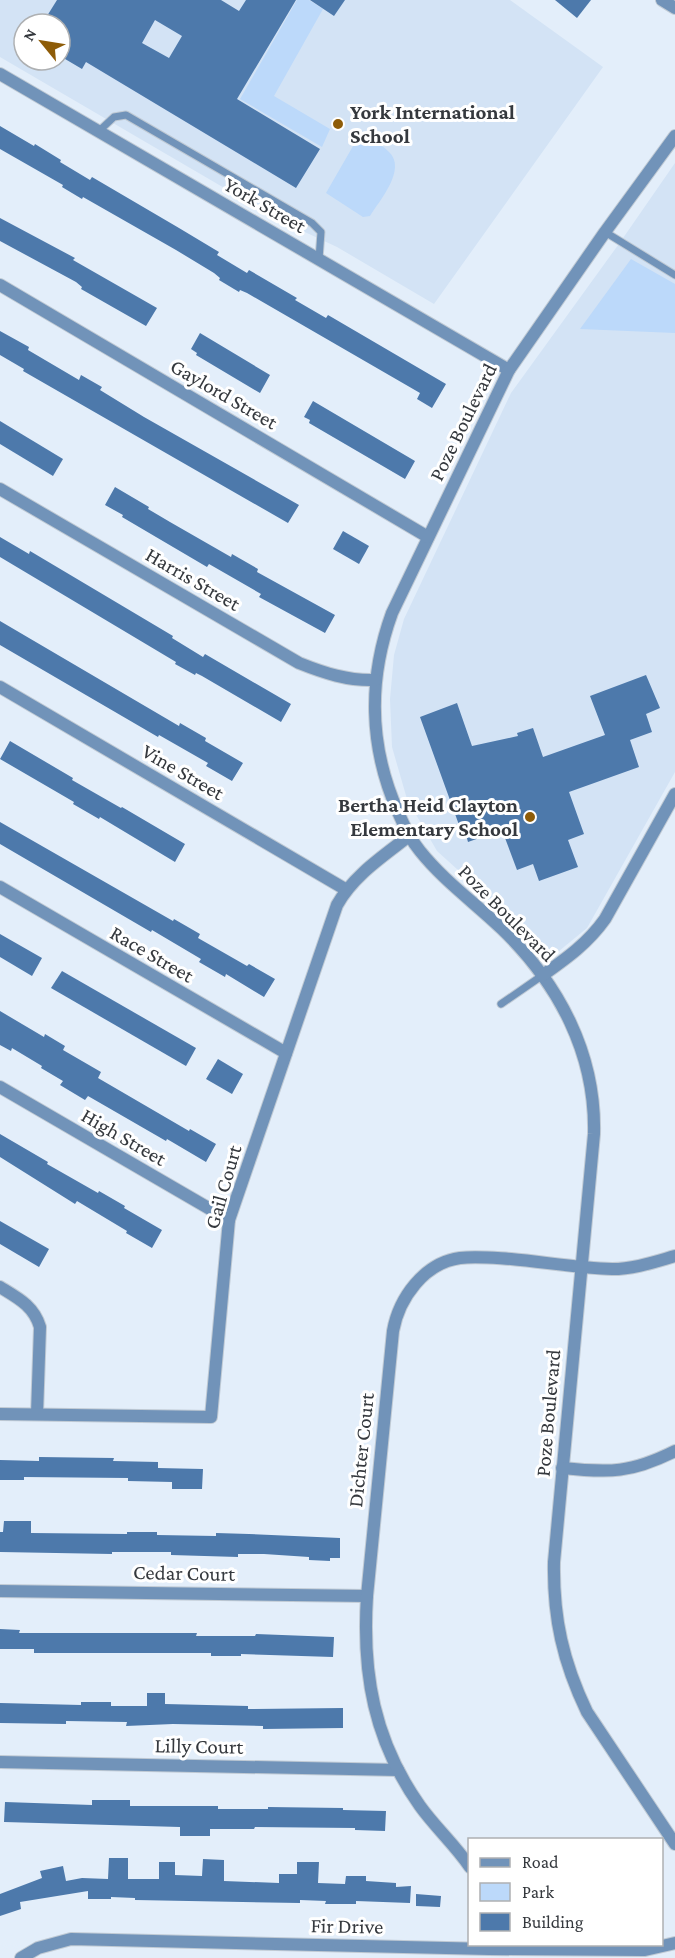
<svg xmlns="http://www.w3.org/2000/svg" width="675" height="1958" font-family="'Crimson Pro',serif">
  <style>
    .built { fill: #d3e3f5; fill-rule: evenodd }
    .green { fill: #bcd9fa }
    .building { fill: #4d79ab; fill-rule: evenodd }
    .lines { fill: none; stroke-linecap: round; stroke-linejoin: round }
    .service-casing { stroke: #c0cad4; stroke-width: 9 }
    .minor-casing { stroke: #c0cad4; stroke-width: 14 }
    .service { stroke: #7193b9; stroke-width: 7 }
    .minor { stroke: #7193b9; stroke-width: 12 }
    .poi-dot { fill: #8e5c08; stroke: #fff; stroke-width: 2 }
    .labels { text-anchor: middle; stroke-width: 6; stroke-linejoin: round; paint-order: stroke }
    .poi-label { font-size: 21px; font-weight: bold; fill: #35393e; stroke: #fff; text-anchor: start }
    .street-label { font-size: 21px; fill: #35393e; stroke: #fff }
  </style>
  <rect width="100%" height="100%" fill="#e3eefa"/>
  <g class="built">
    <path d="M0 0H510L603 67 434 304 337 247 279 220 0 57ZM24 24H60V60H24Z"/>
    <path d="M675 163V772L587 928 553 956 437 851 407 799 392 747 390 699 394 655 404 619 511 393 621 241Z"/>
  </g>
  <g class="green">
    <path d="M297 0H309L323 9 274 96 330 129 322 147 240 99Z"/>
    <path d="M360 134C369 139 382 144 389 152 407 169 380 200 370 216L363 217 326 193Z"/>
    <path d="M631 259 675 284V333L580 329Z"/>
  </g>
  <g class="building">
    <path d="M57 0H221L239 11 246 0H296L237 99 320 149 296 188 86 62 82 69 60 56V24H42ZM155 20 182 36 169 58 142 43Z"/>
    <path d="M310 0H345L334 16Z"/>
    <path d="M555 0H591L577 18Z"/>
    <path d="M0 126 34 146 35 144 61 160 60 162 90 180 92 177 179 228 219 252 217 255 247 273 249 270 297 298 295 300 326 318 328 315 446 384 432 408 417 399 420 393 247 293 240 290 239 292 219 280 220 278 214 273 176 250 83 197 82 199 62 187 63 185 0 149Z"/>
    <path d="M0 218 75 258 73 260 157 308 146 326 81 289 82 287 76 282 0 241Z"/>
    <path d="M0 331 29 347 28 350 79 380 81 375 102 387 100 390 144 417 299 505 288 523 23 371 24 369 0 355Z"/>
    <path d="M200 333 270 375 260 393 196 355 197 353 191 349Z"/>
    <path d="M313 401 415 461 405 479 309 423 310 420 304 417Z"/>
    <path d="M0 421 63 459 53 476 0 444Z"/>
    <path d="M115 487 149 507 148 509 170 522 231 557 232 554 258 569 257 572 335 615 325 633 259 597 261 594 209 564 207 567 122 517 123 515 105 505Z"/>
    <path d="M343 531 369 546 359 564 333 549Z"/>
    <path d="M0 537 29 554 30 551 173 636 172 638 203 657 205 654 291 704 281 722 202 676 196 673 195 675 175 664 176 662 0 557Z"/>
    <path d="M0 621 179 726 180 723 206 738 205 741 243 763 232 781 206 766 208 763 159 735 158 737 0 645Z"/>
    <path d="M646 675 660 708 646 714 652 732 630 740 639 767 569 792 584 834 568 840 578 867 539 881 533 864 517 870 502 830 468 842 466 835 463 836 420 717 457 703 472 746 518 736 517 733 533 728 543 757 605 735 590 696Z"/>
    <path d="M10 741 73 778 72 780 121 808 122 807 185 844 175 862 100 817 99 819 73 804 74 802 0 759Z"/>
    <path d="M0 822 173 921 174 919 200 934 198 938 247 966 249 964 275 979 264 997 226 974 225 977 199 962 201 959 152 930 151 932 0 844Z"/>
    <path d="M0 934 42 958 32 976 0 957Z"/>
    <path d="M62 971 196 1048 186 1066 51 988Z"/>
    <path d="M0 1011 44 1037 45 1034 65 1046 63 1050 101 1072 98 1078 189 1131 190 1129 216 1144 206 1162 167 1139 166 1141 88 1096 85 1100 60 1085 63 1081 41 1068 42 1066 12 1048 11 1051 0 1045Z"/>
    <path d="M218 1059 243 1074 232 1094 206 1079Z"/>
    <path d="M0 1134 48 1162 47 1164 98 1193 99 1191 125 1206 124 1208 162 1230 152 1248 126 1233 127 1231 77 1201 75 1204 0 1157Z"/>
    <path d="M0 1221 49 1249 39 1267 0 1244Z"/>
    <path d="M39 1457 114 1458 113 1461 158 1462V1468L203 1469 202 1489H172V1482L128 1481V1478L24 1477V1480H0V1460L39 1461Z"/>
    <path d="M4 1521H31V1533L127 1534V1532H157V1535L216 1536V1533L249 1534 340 1538V1558H330V1561L309 1560V1557L264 1554H238V1557L171 1555V1552H112V1554L0 1552V1532H3Z"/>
    <path d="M0 1629 20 1630 19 1633H197L196 1636H255L256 1634 334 1637 333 1657 241 1654V1656H211V1653H34V1649H0Z"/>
    <path d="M147 1693H165V1704L248 1706V1709L343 1708V1728L263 1729V1726L173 1724 126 1726 127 1722 66 1721V1724L0 1723V1703L81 1705V1702H111V1706H147Z"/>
    <path d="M92 1800H130V1806H218V1809H268V1807L343 1808V1810L386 1811 385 1831 355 1830V1828L255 1827 254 1829H210V1836H180V1827L4 1822 5 1802 92 1805Z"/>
    <path d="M109 1858H128V1879H159V1862H175V1875L202 1876 203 1859 224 1860V1881L279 1883V1874H297V1862H319L318 1883 345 1884 346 1876H366V1881L396 1883V1887L411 1886 410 1903 356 1901V1904H325L326 1901 300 1900V1903L135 1900V1898L111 1897V1899H88V1891L20 1902 21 1909 0 1916V1894L42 1878 40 1871 63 1866 66 1881 82 1878 108 1879Z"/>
    <path d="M416 1894 441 1896 440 1907 416 1906Z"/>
  </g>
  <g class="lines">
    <g class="service-casing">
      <g id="service">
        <path d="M99 131 114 117 126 115 312 223 321 232 319 259"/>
        <path d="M605 232 675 275"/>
        <path d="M501 1004 543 975"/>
      </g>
    </g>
    <g class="minor-casing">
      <g id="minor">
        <path d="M662 0 675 8"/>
        <path d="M0 74 509 370"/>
        <path d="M675 136 605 232 509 370 392 613C368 679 369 747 398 812 404 826 410 839 420 851 444 881 475 903 502 929 559 984 596 1054 594 1134L554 1562C553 1618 563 1662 587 1712L675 1844"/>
        <path d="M0 285 428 537"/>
        <path d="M0 489 299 663C324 673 348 681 375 680"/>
        <path d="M0 687 345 889"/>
        <path d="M0 887 286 1053"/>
        <path d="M543 975C567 958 588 943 605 919L675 794"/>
        <path d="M0 1087 229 1220"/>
        <path d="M0 1287C18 1298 34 1306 40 1327L37 1414"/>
        <path d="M0 1414 211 1417 229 1220 337 905C353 876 382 857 409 836"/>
        <path d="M562 1468C610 1473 631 1473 675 1451"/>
        <path d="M0 1591 367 1596"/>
        <path d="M0 1762 398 1770"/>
        <path d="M470 1867C455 1845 435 1827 420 1806 374 1741 362 1674 367 1596L393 1331C399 1298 424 1263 460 1258 477 1256 494 1258 511 1259 544 1262 579 1268 612 1269 634 1269 654 1262 675 1256"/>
        <path d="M21 1958 38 1948 71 1939 489 1949 645 1950 675 1943"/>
      </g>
    </g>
    <use href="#service" class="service"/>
    <use href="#minor" class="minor"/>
  </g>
  <g class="poi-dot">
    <circle cx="338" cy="124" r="6"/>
    <circle cx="530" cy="817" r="6"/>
  </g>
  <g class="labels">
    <g class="poi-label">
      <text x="350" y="119">York International<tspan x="350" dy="24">School</tspan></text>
      <text x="518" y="812" text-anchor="end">Bertha Heid Clayton<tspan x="518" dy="24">Elementary School</tspan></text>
    </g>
    <g class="street-label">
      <text transform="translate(265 205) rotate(30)" y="7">York Street</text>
      <text transform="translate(224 394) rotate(30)" y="7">Gaylord Street</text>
      <text transform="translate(463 422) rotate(-64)" y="7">Poze Boulevard</text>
      <text transform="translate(193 579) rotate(30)" y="7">Harris Street</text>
      <text transform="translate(183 772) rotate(30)" y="7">Vine Street</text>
      <text transform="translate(507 913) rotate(45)" y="7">Poze Boulevard</text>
      <text transform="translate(152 954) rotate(30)" y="7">Race Street</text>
      <text transform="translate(124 1137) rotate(30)" y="7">High Street</text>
      <text transform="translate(223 1187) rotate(-74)" y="7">Gail Court</text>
      <text transform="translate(548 1413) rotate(-85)" y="7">Poze Boulevard</text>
      <text transform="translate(361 1450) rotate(-84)" y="7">Dichter Court</text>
      <text transform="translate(184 1573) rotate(1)" y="7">Cedar Court</text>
      <text transform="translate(199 1746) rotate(1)" y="7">Lilly Court</text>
      <text transform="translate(347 1926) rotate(1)" y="7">Fir Drive</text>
    </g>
  </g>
  <rect x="468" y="1838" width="195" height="108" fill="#ffffff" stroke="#aeb0b2" stroke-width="1.5"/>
  <rect x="480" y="1858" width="30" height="9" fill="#7193b9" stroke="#aeb0b2" stroke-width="1.5"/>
  <text x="522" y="1868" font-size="18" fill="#35393e">Road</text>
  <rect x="480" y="1883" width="30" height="18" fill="#bcd9fa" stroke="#aeb0b2" stroke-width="1.5"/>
  <text x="522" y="1898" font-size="18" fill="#35393e">Park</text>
  <rect x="480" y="1913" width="30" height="18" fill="#4d79ab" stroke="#aeb0b2" stroke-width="1.5"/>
  <text x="522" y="1928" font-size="18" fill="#35393e">Building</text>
  <g transform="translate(42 42) rotate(300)"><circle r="28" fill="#ffffff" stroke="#aeb0b2" stroke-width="1.5"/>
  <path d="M0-4.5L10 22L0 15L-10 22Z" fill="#8e5c08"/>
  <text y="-9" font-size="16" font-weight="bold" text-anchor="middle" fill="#35393e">N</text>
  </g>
</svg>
